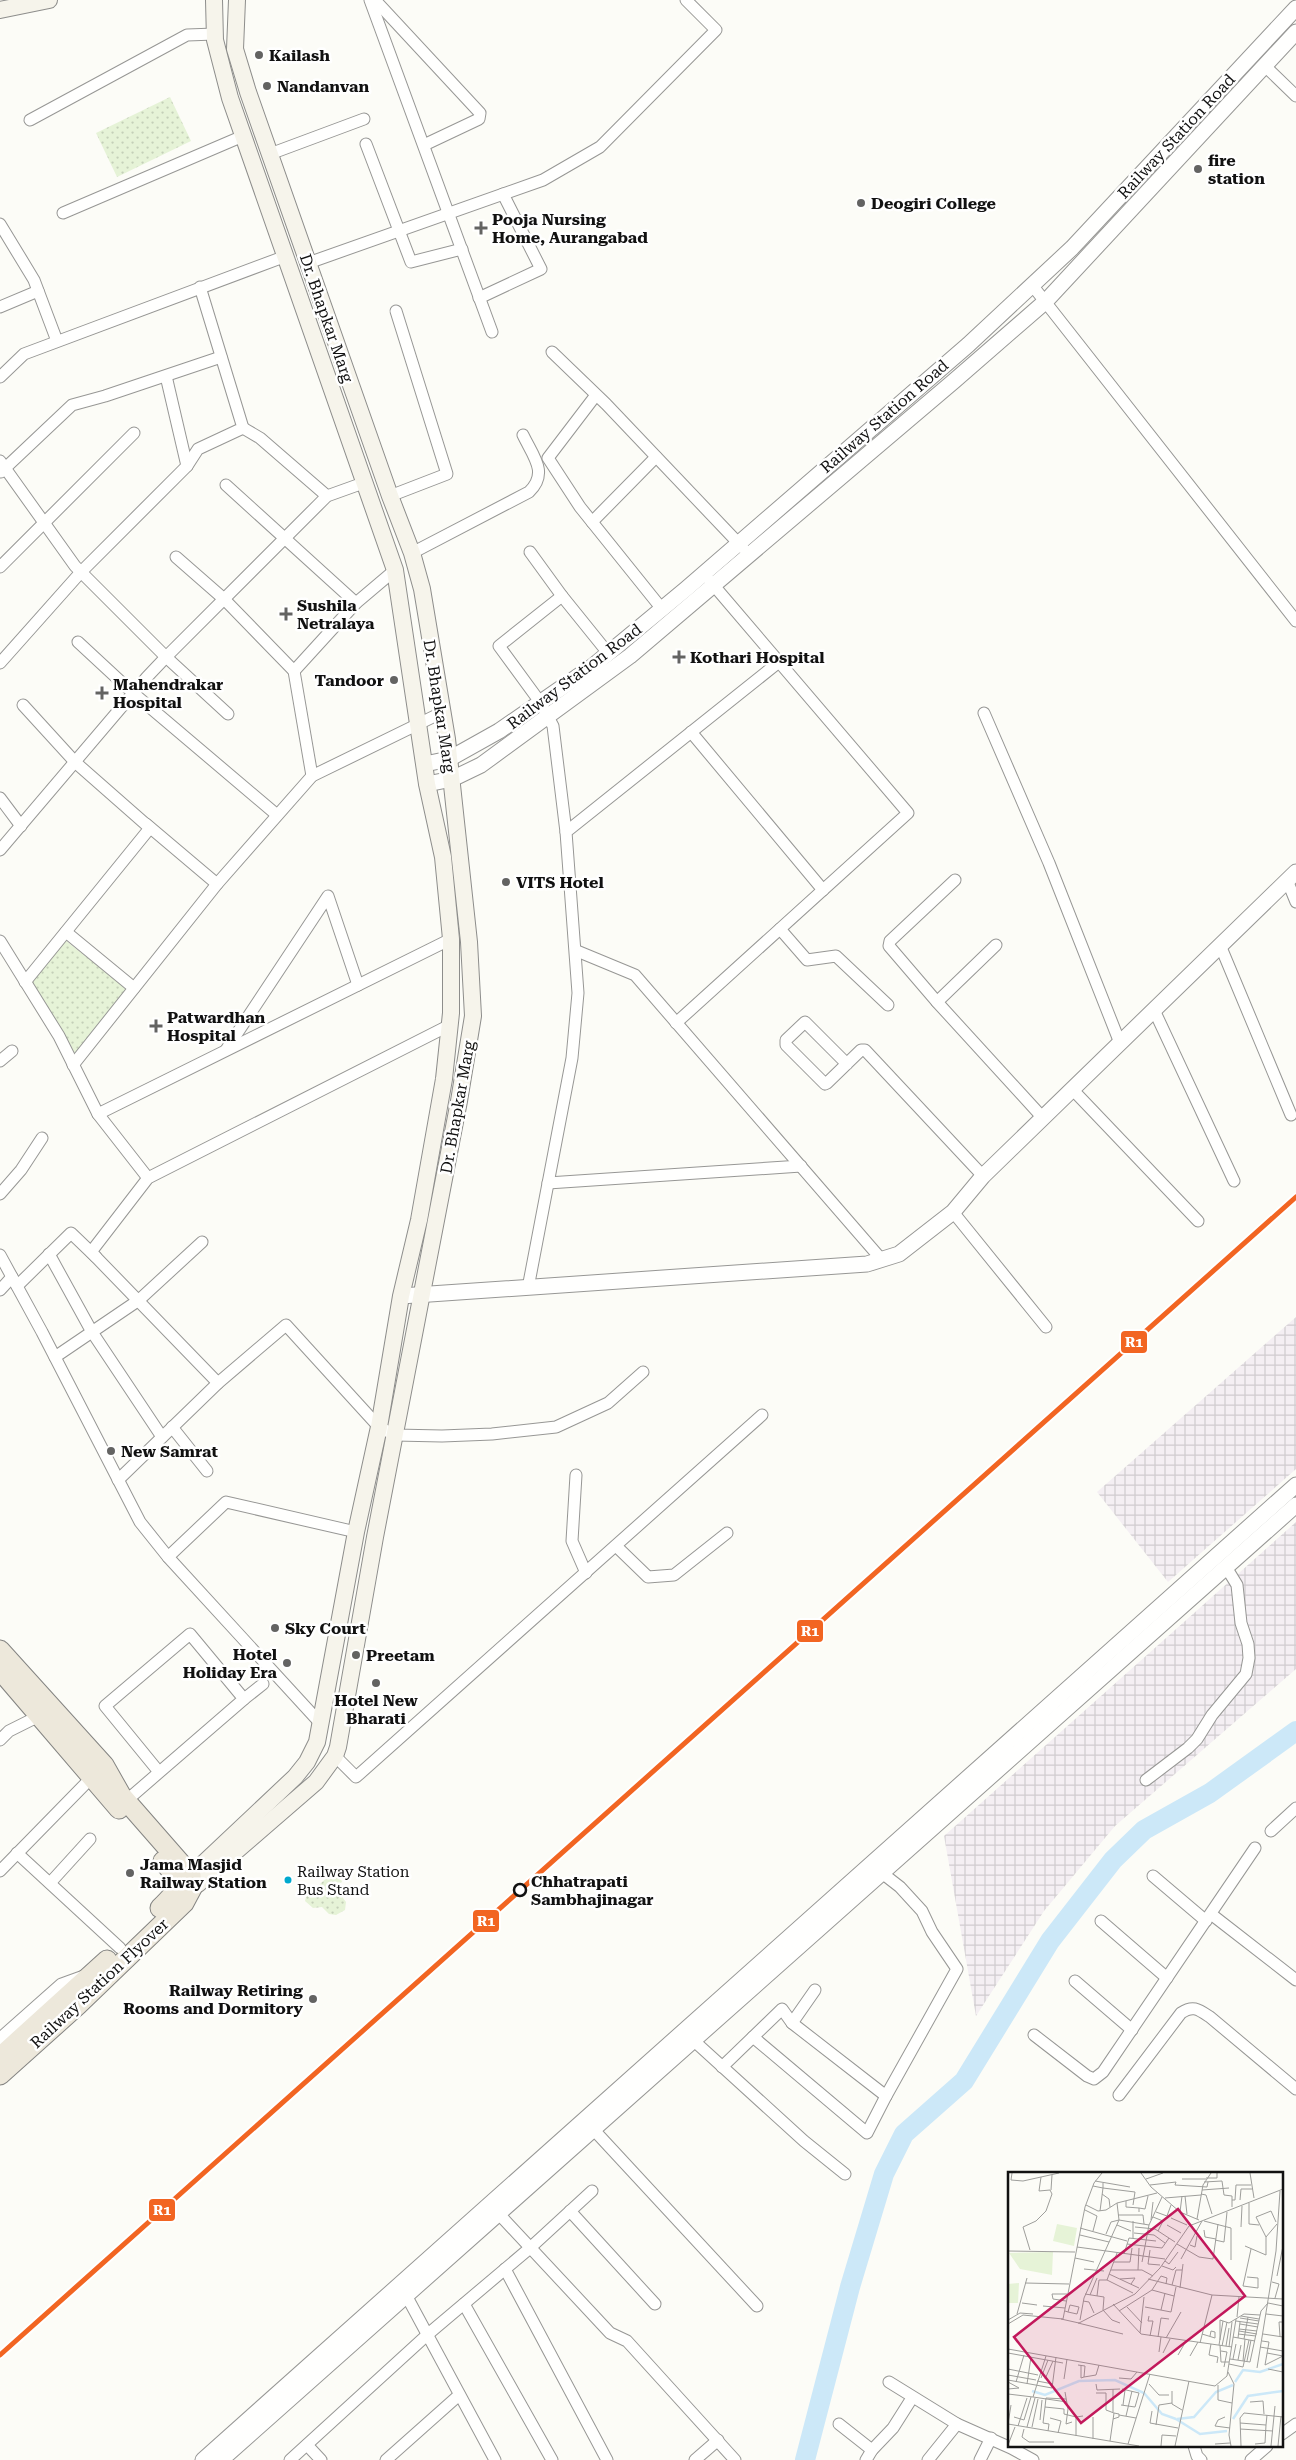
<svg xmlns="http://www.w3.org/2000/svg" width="1296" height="2460" font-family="'Roboto Serif',serif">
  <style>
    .industrial { fill: url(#industrial-grid) }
    .park { fill: url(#park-dots) }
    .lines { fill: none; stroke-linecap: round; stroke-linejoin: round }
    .river { stroke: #cce8f8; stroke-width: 20 }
    .minor-casing { stroke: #979795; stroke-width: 13 }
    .tertiary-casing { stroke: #979795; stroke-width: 17 }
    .secondary-casing { stroke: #8d8d8b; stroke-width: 18 }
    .primary-casing { stroke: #848482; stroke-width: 21 }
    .minor { stroke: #fffffe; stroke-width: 11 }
    .tertiary { stroke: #fffffe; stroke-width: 15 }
    .secondary { stroke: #f6f4eb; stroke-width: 16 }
    .primary { stroke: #ede8db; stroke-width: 19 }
    .rail-1-casing { stroke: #fff; stroke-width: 9 }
    .rail-1 { stroke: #f26522; stroke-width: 5 }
    .poi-dot { fill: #636362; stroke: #fff; stroke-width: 2 }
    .bus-dot { fill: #00a9ce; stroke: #fff; stroke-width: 2 }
    .stop-dot { fill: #fff; stroke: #111; stroke-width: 2.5 }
    .labels { text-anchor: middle; stroke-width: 5; stroke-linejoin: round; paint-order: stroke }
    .bus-label { font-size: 15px; fill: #111; stroke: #fff; text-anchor: start }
    .poi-label { font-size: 16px; font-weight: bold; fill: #111; stroke: #fff; text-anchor: start }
    .street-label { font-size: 16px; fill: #111; stroke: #fff }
    .stop-label { font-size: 16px; font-weight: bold; fill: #111; stroke: #fff; text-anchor: start }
    .inset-river { fill: none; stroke: #cce8f8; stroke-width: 2.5 }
    .inset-road { fill: none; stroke: #9e9e9b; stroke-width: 1 }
    .view { fill: #c2185b; fill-opacity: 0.15; stroke: #c2185b; stroke-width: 2.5 }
    .inset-edge { fill: none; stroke: #111; stroke-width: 2.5 }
    .line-badge { stroke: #fff; stroke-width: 2 }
    .badge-label { font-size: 14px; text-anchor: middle; font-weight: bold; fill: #fff }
  </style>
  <defs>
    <pattern id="industrial-grid" width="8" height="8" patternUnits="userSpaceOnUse" patternTransform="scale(1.25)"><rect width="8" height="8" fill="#f4eff3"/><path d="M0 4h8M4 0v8" fill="none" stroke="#d0cccf"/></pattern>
    <pattern id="park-dots" width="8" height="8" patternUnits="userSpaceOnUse" patternTransform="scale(1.25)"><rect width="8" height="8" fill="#e6f3d7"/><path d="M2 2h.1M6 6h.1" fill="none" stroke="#c4cfb8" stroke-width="1.8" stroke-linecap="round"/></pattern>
  </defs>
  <rect width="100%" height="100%" fill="#fcfcf7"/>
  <g class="industrial">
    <path d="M1296 1317V1469L1168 1582 1097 1492Z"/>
    <path d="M1296 1522V1669L1115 1826 1044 1911 976 2016 944 1836Z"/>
  </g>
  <g class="park">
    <path d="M170 97 191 141 117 177 96 133Z"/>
    <path d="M65 940 128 990 75 1054 31 982Z"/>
    <path d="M333 1872 342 1881 337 1890 346 1902 345 1910 336 1915 329 1914 322 1907 313 1908 305 1901 306 1897Z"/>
  </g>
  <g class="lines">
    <path class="river" d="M805 2460 850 2287 884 2174 904 2134 964 2081 1050 1941 1113 1860 1144 1830 1210 1793 1296 1731"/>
    <g class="minor-casing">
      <g id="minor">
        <path d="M370 0 492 332"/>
        <path d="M375 0 480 113 479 119 424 145"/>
        <path d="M1265 66 1296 96"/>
        <path d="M30 120 187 35 215 34"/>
        <path d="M366 144 411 262 462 249"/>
        <path d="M270 154 364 119"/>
        <path d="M63 213 243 136"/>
        <path d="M0 224 34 280 57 341"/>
        <path d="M308 263 543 180 600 147 716 30 686 0"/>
        <path d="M1032 285 1296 621"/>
        <path d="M479 298 541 269 503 194"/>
        <path d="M0 307 38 291"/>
        <path d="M552 352 606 404 743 548"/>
        <path d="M166 376 187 466"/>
        <path d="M0 377 24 354 286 256"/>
        <path d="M596 395 548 458 580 507 662 609"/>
        <path d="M243 428 260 438 327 496"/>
        <path d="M0 461 75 566 166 657 228 714"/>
        <path d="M1 472 72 405 105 396 221 357"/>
        <path d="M226 485 356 603"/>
        <path d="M390 496 447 474 396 311"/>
        <path d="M592 522 656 457"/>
        <path d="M530 552 562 596"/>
        <path d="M412 553 529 492C549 473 533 456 523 435"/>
        <path d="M176 557 224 599 294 671 356 603 395 570"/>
        <path d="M0 567 134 433"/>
        <path d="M78 642 133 693 277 815"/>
        <path d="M0 663 81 572 187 466 198 449 243 428 200 287"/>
        <path d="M294 671 312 776"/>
        <path d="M23 705 75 762 150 828 25 982"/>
        <path d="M984 713 1049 863 1120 1043"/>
        <path d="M691 732 823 890"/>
        <path d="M0 798 21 826"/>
        <path d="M146 824 217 884"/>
        <path d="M566 832 553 726 540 702 499 646 562 596 608 653"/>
        <path d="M0 850 147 677 166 657 327 496 366 482"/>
        <path d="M955 880 890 941 889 946 937 1002 1043 1118"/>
        <path d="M1287 880 1296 902"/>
        <path d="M780 929 807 960 836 956 888 1005"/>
        <path d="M66 932 134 988"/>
        <path d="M0 941 59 1036 98 1114 148 1178"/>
        <path d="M1220 945 1291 1115"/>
        <path d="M577 951 635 975 882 1260"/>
        <path d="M937 1002 996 945"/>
        <path d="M1154 1010 1234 1181"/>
        <path d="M676 1023 908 813 710 581"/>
        <path d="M226 1050 328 896 358 985"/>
        <path d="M0 1061 12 1051"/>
        <path d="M847 1064 805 1022 786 1040V1045L825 1084 827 1083 861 1050H865L983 1176"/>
        <path d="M73 1065 217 884 312 776 443 712"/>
        <path d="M1072 1089 1198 1221"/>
        <path d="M98 1114 451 939"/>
        <path d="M548 1183 801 1166"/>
        <path d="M0 1194 21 1170 42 1138"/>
        <path d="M953 1212 1046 1327"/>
        <path d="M49 1254 92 1332 162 1437"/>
        <path d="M0 1255 42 1332 140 1522 168 1557 322 1725"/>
        <path d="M17 1286 71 1233 96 1257"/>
        <path d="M528 1288 572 1058 578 993 566 832 779 662"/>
        <path d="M0 1290 12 1277"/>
        <path d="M55 1357 139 1300 202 1242"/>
        <path d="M218 1383 91 1252 148 1178 450 1025"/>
        <path d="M172 1427 207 1471"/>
        <path d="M576 1475 572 1541 586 1573"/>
        <path d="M118 1480 218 1383 286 1325 379 1427 395 1435 442 1436 492 1434 556 1427 608 1403 643 1372"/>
        <path d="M616 1546 648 1577 674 1575 727 1533"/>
        <path d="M168 1557 226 1502 356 1532"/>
        <path d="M244 1699 263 1684"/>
        <path d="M0 1740 9 1731 43 1714"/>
        <path d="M335 1756 356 1777 762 1415"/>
        <path d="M1146 1780 1188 1748 1197 1739 1212 1715 1246 1674 1249 1658 1248 1644 1241 1623 1237 1585 1226 1567"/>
        <path d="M126 1801 244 1699 190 1634 105 1706 159 1772"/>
        <path d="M1271 1831 1296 1808"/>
        <path d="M17 1853 120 1948"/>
        <path d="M0 1871 95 1774"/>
        <path d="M1153 1876 1206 1921"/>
        <path d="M50 1883 90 1839"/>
        <path d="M1211 1914 1296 1980"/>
        <path d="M1101 1921 1167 1978"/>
        <path d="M1075 1981 1132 2030"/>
        <path d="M792 2023 815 1990"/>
        <path d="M1034 2035 1087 2076 1094 2079 1103 2072 1255 1848"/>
        <path d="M753 2037 867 2133 886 2096"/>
        <path d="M693 2040 804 2141 845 2174"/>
        <path d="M722 2067 782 2009 792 2023 886 2096 957 1969 932 1932 922 1911 900 1887 882 1873"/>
        <path d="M1119 2095 1181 2013C1193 2005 1198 2009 1210 2017L1296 2089"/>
        <path d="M593 2129 757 2306"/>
        <path d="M570 2211 655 2304"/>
        <path d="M498 2213 610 2333 627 2341 735 2460"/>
        <path d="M505 2269 607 2460"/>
        <path d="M406 2295 495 2460"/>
        <path d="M464 2304 552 2460"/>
        <path d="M889 2382 957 2424 1011 2448 1033 2460"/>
        <path d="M839 2424 872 2450"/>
        <path d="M1282 2434 1296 2424"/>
        <path d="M307 2445 321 2460"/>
        <path d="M1194 2446 1197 2456 1201 2460"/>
        <path d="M290 2460 427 2335 530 2248 592 2191"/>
        <path d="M386 2460 458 2396"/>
        <path d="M695 2460 718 2440"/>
        <path d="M866 2460 872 2450 893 2428 912 2398"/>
        <path d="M928 2460 957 2424"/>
        <path d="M980 2460 991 2438"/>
        <path d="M1251 2460 1267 2446"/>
      </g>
    </g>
    <g class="tertiary-casing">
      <g id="tertiary">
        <path d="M425 764 449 759 499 731 593 666 686 589 968 345 1072 248 1296 8"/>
        <path d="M427 784 452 779 481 765 630 656 954 381 1046 301 1296 32"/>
        <path d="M401 1296 867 1264 899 1254 953 1212 983 1176 1296 872"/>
        <path d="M0 2041 62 1986 84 1978"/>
        <path d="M203 2460 1296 1485"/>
        <path d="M221 2460 1296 1505"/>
      </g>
    </g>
    <g class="secondary-casing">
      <g id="secondary">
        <path d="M0 10 49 0"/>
        <path d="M180 1879 191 1875 295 1777 307 1762 317 1742 356 1532 379 1427 401 1296 419 1220 444 1079 451 1013V939L443 857 427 784 395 570 230 98 215 40 214 0"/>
        <path d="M182 1890 198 1884 316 1782 335 1756 338 1747 375 1537 459 1101 473 1016 469 942 447 739 422 589 412 553 390 496 248 92 235 49 237 0"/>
      </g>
    </g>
    <g class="primary-casing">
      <g id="primary">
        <path d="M0 1650 104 1765 121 1795 191 1875 192 1888 184 1903 78 2005 0 2075"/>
        <path d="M0 1670 119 1809"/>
        <path d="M160 1908C182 1886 183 1885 163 1861"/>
        <path d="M0 2057 107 1960"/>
      </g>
    </g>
    <use href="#minor" class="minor"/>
    <use href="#tertiary" class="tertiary"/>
    <use href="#secondary" class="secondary"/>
    <use href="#primary" class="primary"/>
    <g class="rail-1-casing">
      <path id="rail-1" d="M0 2355 1296 1197"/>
    </g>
    <use href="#rail-1" class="rail-1"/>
  </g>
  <g class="poi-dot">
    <circle cx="259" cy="55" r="5"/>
    <circle cx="267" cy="86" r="5"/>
    <circle cx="1198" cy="169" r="5"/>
    <circle cx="861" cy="203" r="5"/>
    <path d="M478.5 220.5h5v5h5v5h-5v5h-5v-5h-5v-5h5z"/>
    <path d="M283.5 606.5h5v5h5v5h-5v5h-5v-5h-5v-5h5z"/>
    <path d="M676.5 649.5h5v5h5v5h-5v5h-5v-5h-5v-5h5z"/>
    <circle cx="394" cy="680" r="5"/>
    <path d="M99.5 685.5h5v5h5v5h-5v5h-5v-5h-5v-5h5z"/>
    <circle cx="506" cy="882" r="5"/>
    <path d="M153.5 1018.5h5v5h5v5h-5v5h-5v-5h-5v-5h5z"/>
    <circle cx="111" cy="1451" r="5"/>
    <circle cx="275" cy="1628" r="5"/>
    <circle cx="356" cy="1655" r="5"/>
    <circle cx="287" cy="1663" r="5"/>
    <circle cx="376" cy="1683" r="5"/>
    <circle cx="130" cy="1873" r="5"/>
    <circle cx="313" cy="1999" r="5"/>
  </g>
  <circle class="bus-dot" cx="288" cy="1880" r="4.5"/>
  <circle class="stop-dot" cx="520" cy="1890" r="6"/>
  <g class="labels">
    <g class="bus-label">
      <text x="297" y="1877">Railway Station<tspan x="297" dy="18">Bus Stand</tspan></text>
    </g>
    <g class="poi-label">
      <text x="269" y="61">Kailash</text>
      <text x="277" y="92">Nandanvan</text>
      <text x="1208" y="166">fire<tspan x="1208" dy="18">station</tspan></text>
      <text x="871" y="209">Deogiri College</text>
      <text x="492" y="225">Pooja Nursing<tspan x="492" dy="18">Home, Aurangabad</tspan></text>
      <text x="297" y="611">Sushila<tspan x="297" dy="18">Netralaya</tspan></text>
      <text x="690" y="663">Kothari Hospital</text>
      <text x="384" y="686" text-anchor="end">Tandoor</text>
      <text x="113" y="690">Mahendrakar<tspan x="113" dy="18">Hospital</tspan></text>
      <text x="516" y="888">VITS Hotel</text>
      <text x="167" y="1023">Patwardhan<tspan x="167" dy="18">Hospital</tspan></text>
      <text x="121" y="1457">New Samrat</text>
      <text x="285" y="1634">Sky Court</text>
      <text x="277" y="1660" text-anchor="end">Hotel<tspan x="277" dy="18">Holiday Era</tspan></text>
      <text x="366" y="1661">Preetam</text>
      <text x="376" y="1706" text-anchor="middle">Hotel New<tspan x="376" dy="18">Bharati</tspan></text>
      <text x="140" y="1870">Jama Masjid<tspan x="140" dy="18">Railway Station</tspan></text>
      <text x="303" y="1996" text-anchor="end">Railway Retiring<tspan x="303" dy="18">Rooms and Dormitory</tspan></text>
    </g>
    <g class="street-label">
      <text transform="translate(1176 136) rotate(-47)" y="6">Railway Station Road</text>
      <text transform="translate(327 318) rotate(71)" y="6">Dr. Bhapkar Marg</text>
      <text transform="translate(884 416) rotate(-41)" y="6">Railway Station Road</text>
      <text transform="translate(574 676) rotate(-37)" y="6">Railway Station Road</text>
      <text transform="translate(440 706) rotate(81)" y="6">Dr. Bhapkar Marg</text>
      <text transform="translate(457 1107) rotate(-80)" y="6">Dr. Bhapkar Marg</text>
      <text transform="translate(99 1983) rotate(-43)" y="6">Railway Station Flyover</text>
    </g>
    <g class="stop-label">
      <text x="531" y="1887">Chhatrapati<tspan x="531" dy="18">Sambhajinagar</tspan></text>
    </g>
  </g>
  <g transform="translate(1008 2172)">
    <rect width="275" height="275" fill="#fcfcf7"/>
    <path d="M49 52 69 56 66 74 45 69ZM45 80 44 103 12 97 1 81ZM11 111 10 131H0V112Z" fill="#e6f3d7"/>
    <path class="inset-river" d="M227 210 235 198 252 200 275 192M24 219 37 223 71 209 107 208 136 221 154 242 168 247M168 247 192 262 219 259M169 247 186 245 208 220 225 213M225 247 240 224 275 219"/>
    <path class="inset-road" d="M4 1 3 8 15 9 51 1M133 1 143 15 172 40 191 48M242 1 246 26M198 6H209V1M138 7 155 1M174 7H198M87 9 122 15M196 10 214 9 216 23 224 24V35M95 11V16L127 20 125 33M142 13 168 10 167 13 199 15 200 10M85 14 95 16 92 39M43 18 44 3M194 18 221 16M94 22 101 27 102 35M193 22 198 23 204 42M177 24 179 42M157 26 193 23M224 28H227L228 13H243M232 28 233 17H244M118 29V35L131 36V40M241 31V52L251 53M78 33 90 39 98 38 109 31 149 21M131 36 137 37 140 24M77 38 89 44 85 59M148 40 159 44 163 33M172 40 174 24M110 43H135L136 52M145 45 155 49 150 59M163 46 179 53M189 47 195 13 203 1M143 48 145 30M196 49 223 56V88M109 53 123 59M159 53 173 61M127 55 147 57 167 70M233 55 234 34M72 56 119 69M196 58 197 65 208 67M126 61 146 63 157 71M98 62 103 50 111 48 141 53M72 63 101 70M258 65 248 45 263 39 268 50M125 66V49M207 68 216 70 219 40M119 72 154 76 161 66M169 72 191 85 205 87 210 52M182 73 187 75 189 64M237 74 258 83V65L269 52M69 75 157 87M22 78 15 55 28 49 38 39 44 22 42 18 31 19 33 5M142 78 140 92 152 93M0 79 67 80M116 82 121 66 148 69M67 86 86 90M173 87 194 49M157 89 161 92 170 80M106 90H122L124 76M134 90 141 53 154 25M154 94 165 98 168 95M76 97 96 99M103 98H134L145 104M130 98 131 76M101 102 131 116M269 104 275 74M239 105 250 106V116L235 114 243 77M112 107 127 106 123 112M140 107 204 123 275 127M99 108 109 81M264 110 271 112 267 126M17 111 61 112M164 113 168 98H174M172 116 175 92M144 118 153 104 159 106 158 112M77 122 96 125 95 138 104 148 112 151M82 123 89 106M89 124 91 108H99L125 121M58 129 45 127 44 122H59M75 129 81 130 86 141M14 131 29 133M260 131 275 134M105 132 133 162 224 175M35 134 57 136M119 135 134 151M137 135 163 140 168 115M153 138 157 121M57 139 60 140 69 142 71 135 62 133 60 140M111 139 144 118 166 124M9 142 19 106M258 142 275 144M141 144 140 149H145L142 164M233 144 251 147M229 145 231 125M232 146 251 149M53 147 71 151 127 122 152 96 181 54 275 17M0 148 12 141 25 142M72 148 76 126 111 48 109 31M228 149 250 152M70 151 115 162M0 152 15 143 55 147 77 35 86 11 94 1M232 152 250 155M231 157 249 159M231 159 249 162M132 161 136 125M194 162 207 166V160L203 159 202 164M230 162 248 164M255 162 275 165M272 164 271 150H275M150 165 153 146 161 147M225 165 247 169M158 166 173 140M230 166 232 150M236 167 240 145M212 168V148L221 151 236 142 252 143M254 169 261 170 257 193 275 184M192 171 204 123M203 172 201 183 210 185 209 191M211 173 215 149M212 173 213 190H221M214 174 219 150M218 174 221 156M221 175 224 150M252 175 275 179M0 177 207 214 219 204 228 147M1 177 0 181 55 191M213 179 219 180 216 195M151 180 153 165M155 181 162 167M259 181 275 184M170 183 178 169M182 184 190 170M222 187 242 190 253 139 260 131M225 187 228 172M230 188 233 173M235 189 237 167M239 189 243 168M221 192 235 195 241 168M70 193 77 194 76 205 88 203 91 193M73 193V206L76 205M249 196 268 79 272 19M0 197 30 203M260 197 275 200M220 200 226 212 221 263 223 274M0 203 28 208M33 206 40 188M111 206 123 207 129 200M37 207 45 189M56 207 59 187M0 208 44 216 48 185M29 209 45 212M0 210 11 216 0 217M8 210 16 183M19 212 23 185M88 212 89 218 112 217M141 212 151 223H161M210 213V228L224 231M105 217V240M164 219V232L174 238M57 220 60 237 58 252 64 250M88 221H98V238L106 241M0 222 25 225 38 184M25 225 59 230M58 227 38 226 37 235 56 237V242L68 245M242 230 255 229 256 242M113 233 127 235 131 221 114 217M115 233 117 218M37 235 35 251 41 252 40 259M144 239 142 251 170 256M111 243 128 246M118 244 124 219M6 245 16 248 23 225M217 245 210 248 207 254 222 256M42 246 53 249 50 261M32 248 34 228M232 251 258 253 259 243M0 252 3 233M0 252 131 274M148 253 151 233 164 231M10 254 19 226M19 255 27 226M24 255 30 227M16 257 14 265 21 270H46M232 257 265 259M68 264V245L75 244M85 267V245M102 269 106 241 111 242V245L105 247M120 272 142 202M207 272 222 271M247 272 257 271 258 253M0 273 7 255M153 274 154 263 168 264M167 274 181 209M233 274 232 246 236 241 275 245M263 274 267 234M270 274 273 244"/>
    <path class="view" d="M170 37 237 124 73 251 6 165Z"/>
    <rect width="275" height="275" class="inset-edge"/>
  </g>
  <g class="line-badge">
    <rect x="1120" y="1330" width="28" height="24" rx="5" fill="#f26522"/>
    <rect x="796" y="1619" width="28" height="24" rx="5" fill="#f26522"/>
    <rect x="472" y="1909" width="28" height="24" rx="5" fill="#f26522"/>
    <rect x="148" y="2198" width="28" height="24" rx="5" fill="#f26522"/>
  </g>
  <g class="badge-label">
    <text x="1134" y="1347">R1</text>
    <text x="810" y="1636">R1</text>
    <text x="486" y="1926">R1</text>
    <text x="162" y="2215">R1</text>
  </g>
</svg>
